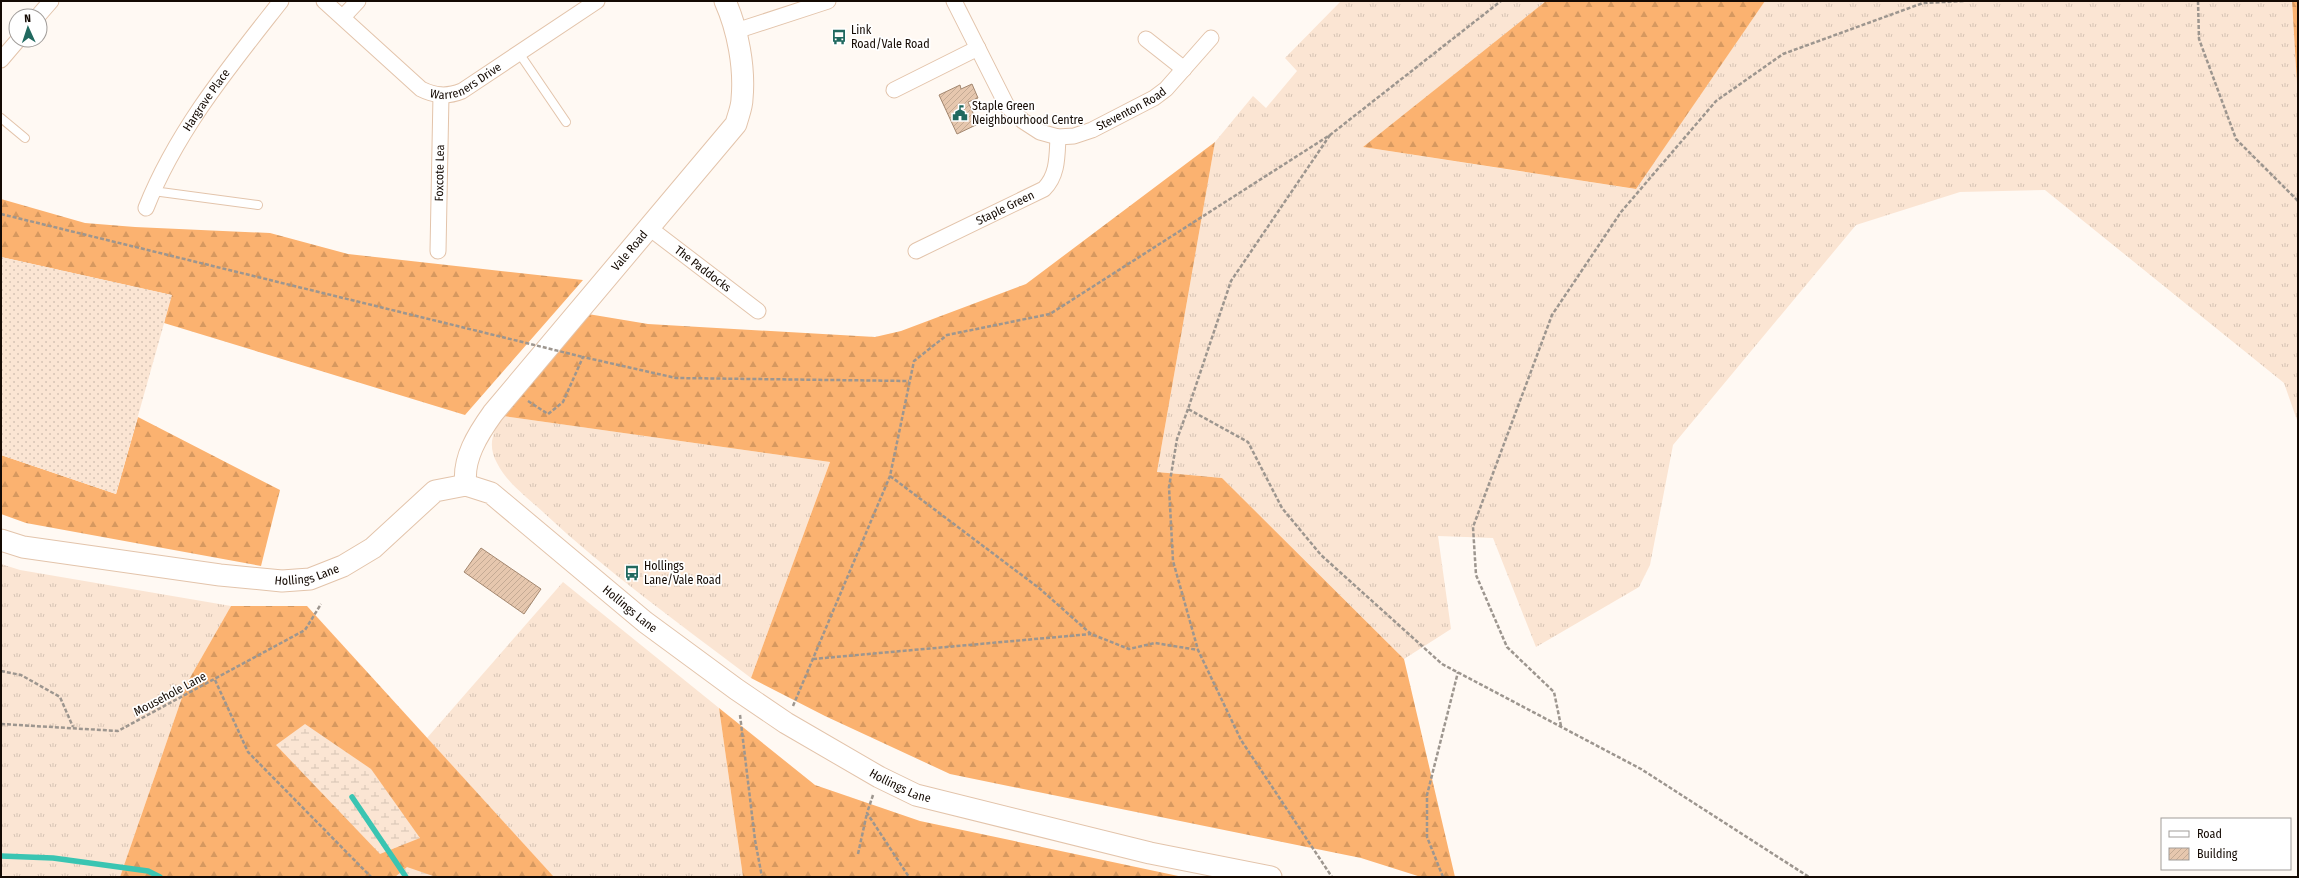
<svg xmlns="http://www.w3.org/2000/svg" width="2299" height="878" font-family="'Fira Sans Condensed',sans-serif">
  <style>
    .grass { fill: url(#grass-tufts) }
    .forest { fill: url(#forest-firs) }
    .wetland { fill: url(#wetland-marsh) }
    .garden { fill: url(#garden-dots) }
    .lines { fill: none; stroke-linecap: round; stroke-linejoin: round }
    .stream { stroke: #3ac5b2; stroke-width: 5.5 }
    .building { fill: url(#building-hatch); stroke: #a3876f }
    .lane-casing { stroke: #e3c4ab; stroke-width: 10 }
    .street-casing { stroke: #e3c4ab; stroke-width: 17 }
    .secondary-casing { stroke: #e3c4ab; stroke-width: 23 }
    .path { stroke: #9d968f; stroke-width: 2.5; stroke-dasharray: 4 2; stroke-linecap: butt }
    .lane { stroke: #fff; stroke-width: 8 }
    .street { stroke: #fff; stroke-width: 15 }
    .secondary { stroke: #fff; stroke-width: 21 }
    .path-bridge { stroke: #9d968f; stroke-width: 2.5; stroke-dasharray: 4 2; stroke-linecap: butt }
    .labels { text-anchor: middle; stroke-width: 3.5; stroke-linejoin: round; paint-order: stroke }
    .poi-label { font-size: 12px; fill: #140a03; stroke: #fff; text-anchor: start }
    .street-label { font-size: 12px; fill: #140a03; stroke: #fff }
  </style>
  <defs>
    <pattern id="grass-tufts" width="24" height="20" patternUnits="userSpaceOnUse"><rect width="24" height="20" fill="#fbe5d3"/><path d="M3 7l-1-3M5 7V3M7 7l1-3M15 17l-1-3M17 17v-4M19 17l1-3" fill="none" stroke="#d6c3b4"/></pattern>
    <pattern id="forest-firs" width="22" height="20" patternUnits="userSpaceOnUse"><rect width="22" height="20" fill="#fbb270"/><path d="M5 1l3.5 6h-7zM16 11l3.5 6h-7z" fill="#d6985f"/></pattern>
    <pattern id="wetland-marsh" width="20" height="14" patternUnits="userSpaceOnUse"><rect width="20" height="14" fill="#fbe5d3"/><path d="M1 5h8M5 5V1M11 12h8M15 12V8" fill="none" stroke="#d6c3b4"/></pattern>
    <pattern id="garden-dots" width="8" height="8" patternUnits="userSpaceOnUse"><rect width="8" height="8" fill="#fbe5d3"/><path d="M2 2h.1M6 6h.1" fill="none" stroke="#d6c3b4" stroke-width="1.8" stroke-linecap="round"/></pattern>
    <pattern id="building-hatch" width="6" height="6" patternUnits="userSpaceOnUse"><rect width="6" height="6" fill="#e6c7ae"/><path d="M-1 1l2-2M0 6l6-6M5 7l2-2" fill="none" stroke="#c4aa94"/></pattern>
  </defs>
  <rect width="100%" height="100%" fill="#fff9f3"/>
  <g class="grass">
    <path d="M1341 1H1546L1363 147 1635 189 1765 1H2292L2298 100V423L2284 383 2045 190 1960 192 1856 225 1673 445 1650 565 1639 587 1536 647 1493 538 1438 536 1451 629 1404 659 1222 478 1157 472 1215 142 1253 96 1266 108 1297 71 1285 58Z"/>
    <path d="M503 416 830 462 751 678C680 624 607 572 543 512 527 497 507 483 497 463 487 445 493 431 503 416Z"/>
    <path d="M1 564 20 570 231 606 187 683 120 877H12L1 875Z"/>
    <path d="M563 582 719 708 743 877H554L427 738Z"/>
  </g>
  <g class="forest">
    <path d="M1546 1H1765L1636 189 1363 147Z"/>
    <path d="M2292 1H2298V100Z"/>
    <path d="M1215 142 1157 472 1222 478 1404 659 1455 877H1421L1361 858 950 774 825 716 751 678 830 462 503 416 588 314 648 324 875 337 901 331 1026 284Z"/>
    <path d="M1 199 85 223 135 227 270 233 348 254 583 280 465 415 164 323 171 295 1 257Z"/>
    <path d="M138 417 280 490 261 566 26 523 1 514V455L116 494Z"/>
    <path d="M231 606H307L554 877H120L187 683Z"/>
    <path d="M719 708 815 785 920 821 1183 877H743Z"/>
  </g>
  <g class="wetland">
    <path d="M305 724 371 769 420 838 380 854 276 745Z"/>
    <path d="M407 867 436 877H395Z"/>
  </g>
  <path class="garden" d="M1 257 172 295 116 494 1 455Z"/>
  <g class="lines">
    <g class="stream">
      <path d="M352 797 406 877"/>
      <path d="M1 856 53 858 148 871 160 877"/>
    </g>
  </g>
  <g class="building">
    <path d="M972 84 978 98 968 102 978 124 957 134 939 95 960 85 961 89Z"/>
    <path d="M481 548 541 589 524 614 464 572Z"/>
  </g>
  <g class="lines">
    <g class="lane-casing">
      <g id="lane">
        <path d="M519 53 566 122"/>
        <path d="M1 118 25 138"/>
        <path d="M153 191 258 205"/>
      </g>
    </g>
    <g class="street-casing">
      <g id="street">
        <path id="s1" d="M324 1 421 89C435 96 447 97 462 91L597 1"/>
        <path id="s2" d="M954 1 1007 106 1023 121 1040 132 1058 137 1074 136 1092 130 1154 98 1166 89 1211 38"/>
        <path d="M38 16 51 1"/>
        <path d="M343 17 358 1"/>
        <path d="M736 31 828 1"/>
        <path d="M1146 39 1184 69"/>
        <path d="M1 60 18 40"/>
        <path d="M894 90 978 48"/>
        <path id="s3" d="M146 208C177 130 230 66 281 1"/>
        <path id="s4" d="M648 227 758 311"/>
        <path id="s5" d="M438 251 441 95"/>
        <path id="s6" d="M916 251 1044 189C1058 175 1057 156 1058 137"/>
      </g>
    </g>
    <g class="secondary-casing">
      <g id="secondary">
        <path id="s7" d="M466 485C462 459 478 434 493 413L736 124C738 116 742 107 742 99 745 68 738 30 725 1"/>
        <path id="s8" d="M1 540 23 547 220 575 282 581 310 579 343 566 373 548 435 491 466 485 491 493 645 622 736 689 786 723 879 777 916 795 1150 853 1271 877"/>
      </g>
    </g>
    <g class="path">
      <path d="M2198 1 2199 39 2236 139 2298 201"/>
      <path d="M1330 135 1231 281 1188 409 1248 442 1282 508 1321 555 1442 664 1641 769 1809 877"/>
      <path d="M1 214 502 337"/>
      <path d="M528 401 548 414 563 402 583 357 676 378 909 381"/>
      <path d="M1188 409 1177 439 1169 487 1173 561 1198 650 1241 740 1332 877"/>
      <path d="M890 476 1039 588 1091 634 1129 649 1155 643 1198 650"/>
      <path d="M813 659 1091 634"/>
      <path d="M1 671 21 675 60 697 73 727"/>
      <path d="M215 680 248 752 371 877"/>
      <path d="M793 706 890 476 914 361 947 335 1050 314 1330 135 1501 1"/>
      <path d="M740 715 755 840 762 877"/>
      <path d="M1 724 118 731 305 630 321 604"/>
      <path d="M1561 726 1554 692 1507 647 1476 575 1473 527 1552 315 1621 212 1716 101 1783 54 1923 3 1964 1"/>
      <path d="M873 795 867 813 909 877"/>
      <path d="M858 854 867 813"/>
      <path d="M1443 877 1427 837V795L1458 672"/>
    </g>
    <use href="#lane" class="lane"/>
    <use href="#street" class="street"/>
    <use href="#secondary" class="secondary"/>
    <path class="path-bridge" d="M502 337 583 357"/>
  </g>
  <defs>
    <g id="bus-bare" transform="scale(1.2)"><path d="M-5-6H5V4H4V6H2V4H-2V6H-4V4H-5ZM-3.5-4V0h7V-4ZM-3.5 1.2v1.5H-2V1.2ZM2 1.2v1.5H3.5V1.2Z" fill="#21695f" stroke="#fff" stroke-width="2.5" paint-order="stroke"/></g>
    <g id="civic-bare" transform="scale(1.2)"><path d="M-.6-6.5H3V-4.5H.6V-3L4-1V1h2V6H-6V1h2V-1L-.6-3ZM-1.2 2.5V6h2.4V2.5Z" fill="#21695f" stroke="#fff" stroke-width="2.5" paint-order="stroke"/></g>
  </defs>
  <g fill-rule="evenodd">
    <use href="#bus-bare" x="839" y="37"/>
    <use href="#civic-bare" x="960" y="113"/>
    <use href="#bus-bare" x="632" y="573"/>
  </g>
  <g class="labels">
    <g class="poi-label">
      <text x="851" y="34">Link<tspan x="851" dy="14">Road/Vale Road</tspan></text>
      <text x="972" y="110">Staple Green<tspan x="972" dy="14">Neighbourhood Centre</tspan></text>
      <text x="644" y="570">Hollings<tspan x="644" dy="14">Lane/Vale Road</tspan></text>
    </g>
    <g class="street-label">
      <text dy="4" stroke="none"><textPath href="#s1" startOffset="180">Warreners Drive</textPath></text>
      <text dy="4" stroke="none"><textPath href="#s3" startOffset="124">Hargrave Place</textPath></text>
      <text dy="4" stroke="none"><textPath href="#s2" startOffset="258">Steventon Road</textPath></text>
      <text dy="4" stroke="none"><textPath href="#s5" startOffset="78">Foxcote Lea</textPath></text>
      <text dy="4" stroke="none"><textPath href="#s6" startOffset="99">Staple Green</textPath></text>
      <text dy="4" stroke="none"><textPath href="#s7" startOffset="291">Vale Road</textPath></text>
      <text dy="4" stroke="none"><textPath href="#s4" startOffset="69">The Paddocks</textPath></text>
      <text dy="4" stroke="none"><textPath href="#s8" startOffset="310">Hollings Lane</textPath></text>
      <text dy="4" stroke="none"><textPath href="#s8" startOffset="706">Hollings Lane</textPath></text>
      <text transform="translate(170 694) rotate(-28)" y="4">Mousehole Lane</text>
      <text dy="4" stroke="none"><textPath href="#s8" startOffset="1030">Hollings Lane</textPath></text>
    </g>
  </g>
  <rect width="2299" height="878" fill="none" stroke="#140a03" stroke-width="4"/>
  <rect x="2161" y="818" width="130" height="52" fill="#ffffff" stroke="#a19d9a"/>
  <rect x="2169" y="831" width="20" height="6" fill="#ffffff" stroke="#a19d9a"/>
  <text x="2197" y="838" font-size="12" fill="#140a03">Road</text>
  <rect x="2169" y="848" width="20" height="12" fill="url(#building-hatch)" stroke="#a19d9a"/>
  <text x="2197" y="858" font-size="12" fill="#140a03">Building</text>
  <g transform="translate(28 28) rotate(357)"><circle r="19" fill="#ffffff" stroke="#a19d9a"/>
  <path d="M0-3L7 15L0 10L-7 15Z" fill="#21695f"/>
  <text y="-6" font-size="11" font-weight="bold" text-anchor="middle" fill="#140a03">N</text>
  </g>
</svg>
